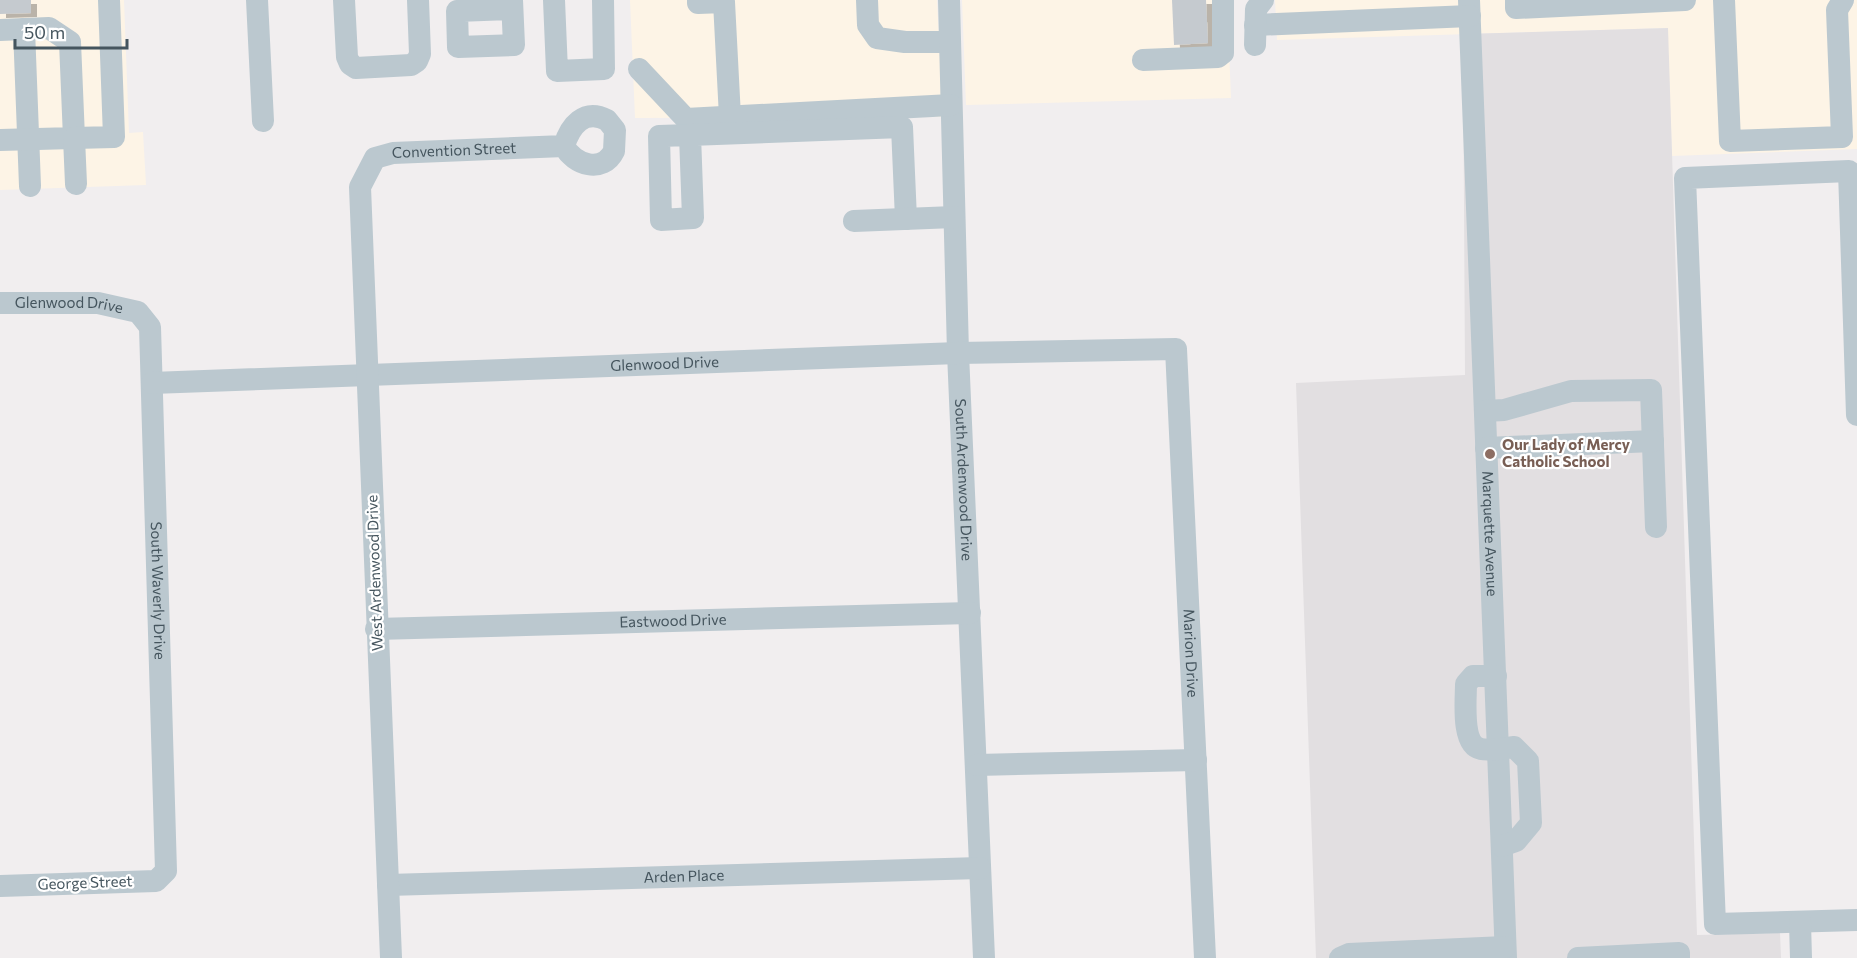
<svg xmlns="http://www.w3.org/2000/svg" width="1857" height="958" font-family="Commissioner,sans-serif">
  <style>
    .commercial { fill: #fdf4e6 }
    .education { fill: #e2dfe1 }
    .building { fill: #c5cacf; filter: url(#shadow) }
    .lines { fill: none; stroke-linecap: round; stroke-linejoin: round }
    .minor { stroke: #bbc8cf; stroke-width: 22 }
    .education-dot { fill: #8d6e63; stroke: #fff; stroke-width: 2 }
    .labels { text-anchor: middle; stroke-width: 4.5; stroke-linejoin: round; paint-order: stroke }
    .street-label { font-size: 15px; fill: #45555e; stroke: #fff }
    .education-label { font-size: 15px; font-weight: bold; fill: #785e54; stroke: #fff; text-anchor: start }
  </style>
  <defs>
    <filter id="shadow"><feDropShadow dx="6" dy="4" stdDeviation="0" flood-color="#0004"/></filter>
  </defs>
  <rect width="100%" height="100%" fill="#f1eeef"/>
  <g class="commercial">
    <path d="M0 0H124L129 133 143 132 146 185 0 190Z"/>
    <path d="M630 0H937L943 117 635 118Z"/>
    <path d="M962 0H1227L1231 98 966 105Z"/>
    <path d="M1275 0H1857V149L1672 156 1667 28 1277 40Z"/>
  </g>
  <path class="education" d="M1668 28 1697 935 1780 933 1781 958H1316L1296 383 1465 375 1463 34Z"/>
  <g class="building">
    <path d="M0 0H31V13L0 14Z"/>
    <path d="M1172 0H1206L1208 43 1174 45Z"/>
  </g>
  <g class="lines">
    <g class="minor">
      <path d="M257 0 263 121"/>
      <path d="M344 0 347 57 350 64 356 68 411 65 417 61 420 54 418 0"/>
      <path d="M512 0 514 45 458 47 457 11 512 9"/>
      <path d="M554 0 557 71 604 69 603 0"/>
      <path d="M698 0V3L724 2 730 117"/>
      <path d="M867 0 868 25 877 38 905 42H950"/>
      <path id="s1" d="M949 0 958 353 984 958"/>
      <path id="s2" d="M1469 0 1506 958"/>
      <path d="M1516 0V8L1685 0"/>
      <path d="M1724 0 1730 141 1842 137 1837 10 1843 0"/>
      <path d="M1255 25 1470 16"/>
      <path d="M24 29 30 186"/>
      <path d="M0 30 49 28 70 42 74 138 0 140"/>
      <path d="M1255 45 1256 9 1263 0"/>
      <path d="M1143 60 1218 57 1223 53V0"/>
      <path d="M639 69 686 119 951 105"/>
      <path d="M690 135 693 218 661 220 659 136 690 135 902 127 906 219"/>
      <path d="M76 184 74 138 114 137 109 0"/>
      <path d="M854 221 954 217"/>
      <path id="s3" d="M0 303H98L138 312 150 327 166 871 156 881 0 886"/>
      <path id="s4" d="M152 383 958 353 1176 349 1205 958"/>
      <path d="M1485 411 1504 410 1571 391 1651 390 1656 527"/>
      <path d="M1857 415 1849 171 1685 178 1715 924 1857 920"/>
      <path d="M1486 448 1653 441"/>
      <path id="s5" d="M376 629 970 613"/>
      <path d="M1496 676H1473L1466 684C1466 700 1461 745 1481 749 1490 751 1504 748 1514 747L1528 761 1531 823 1516 841 1502 846"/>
      <path d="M977 765 1196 760"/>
      <path id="s6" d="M388 885 980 868"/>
      <path d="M1800 922 1801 958"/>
      <path id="s7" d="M391 958 360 187 375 158 393 153 564 146C570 126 584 108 607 120L615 130 614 151C603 174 574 165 564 146"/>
      <path d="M1340 958 1349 954 1505 947"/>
      <path d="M1578 958 1679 953V958"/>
    </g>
  </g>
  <circle class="education-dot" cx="1490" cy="454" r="6"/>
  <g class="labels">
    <g class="street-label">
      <text dy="5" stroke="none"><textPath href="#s7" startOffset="884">Convention Street</textPath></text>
      <text dy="5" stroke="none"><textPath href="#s3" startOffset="69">Glenwood Drive</textPath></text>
      <text dy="5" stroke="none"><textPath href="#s4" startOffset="513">Glenwood Drive</textPath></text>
      <text dy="5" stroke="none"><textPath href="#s1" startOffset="480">South Ardenwood Drive</textPath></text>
      <text dy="5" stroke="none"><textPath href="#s2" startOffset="534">Marquette Avenue</textPath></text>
      <text transform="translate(375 573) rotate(-92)" y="5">West Ardenwood Drive</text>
      <text dy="5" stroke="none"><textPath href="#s3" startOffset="422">South Waverly Drive</textPath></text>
      <text dy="5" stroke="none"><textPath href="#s5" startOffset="297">Eastwood Drive</textPath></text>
      <text dy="5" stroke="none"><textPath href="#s4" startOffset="1329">Marion Drive</textPath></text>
      <text dy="5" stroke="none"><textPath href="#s6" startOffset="296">Arden Place</textPath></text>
      <text transform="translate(85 883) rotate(-2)" y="5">George Street</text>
    </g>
    <g class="education-label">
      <text x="1502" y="450">Our Lady of Mercy<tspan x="1502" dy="17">Catholic School</tspan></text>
    </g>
  </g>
  <path d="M15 39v9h112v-9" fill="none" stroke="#45555e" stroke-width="3"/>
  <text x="24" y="39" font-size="18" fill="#45555e" stroke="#ffffff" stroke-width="4.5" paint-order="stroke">50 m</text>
</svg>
